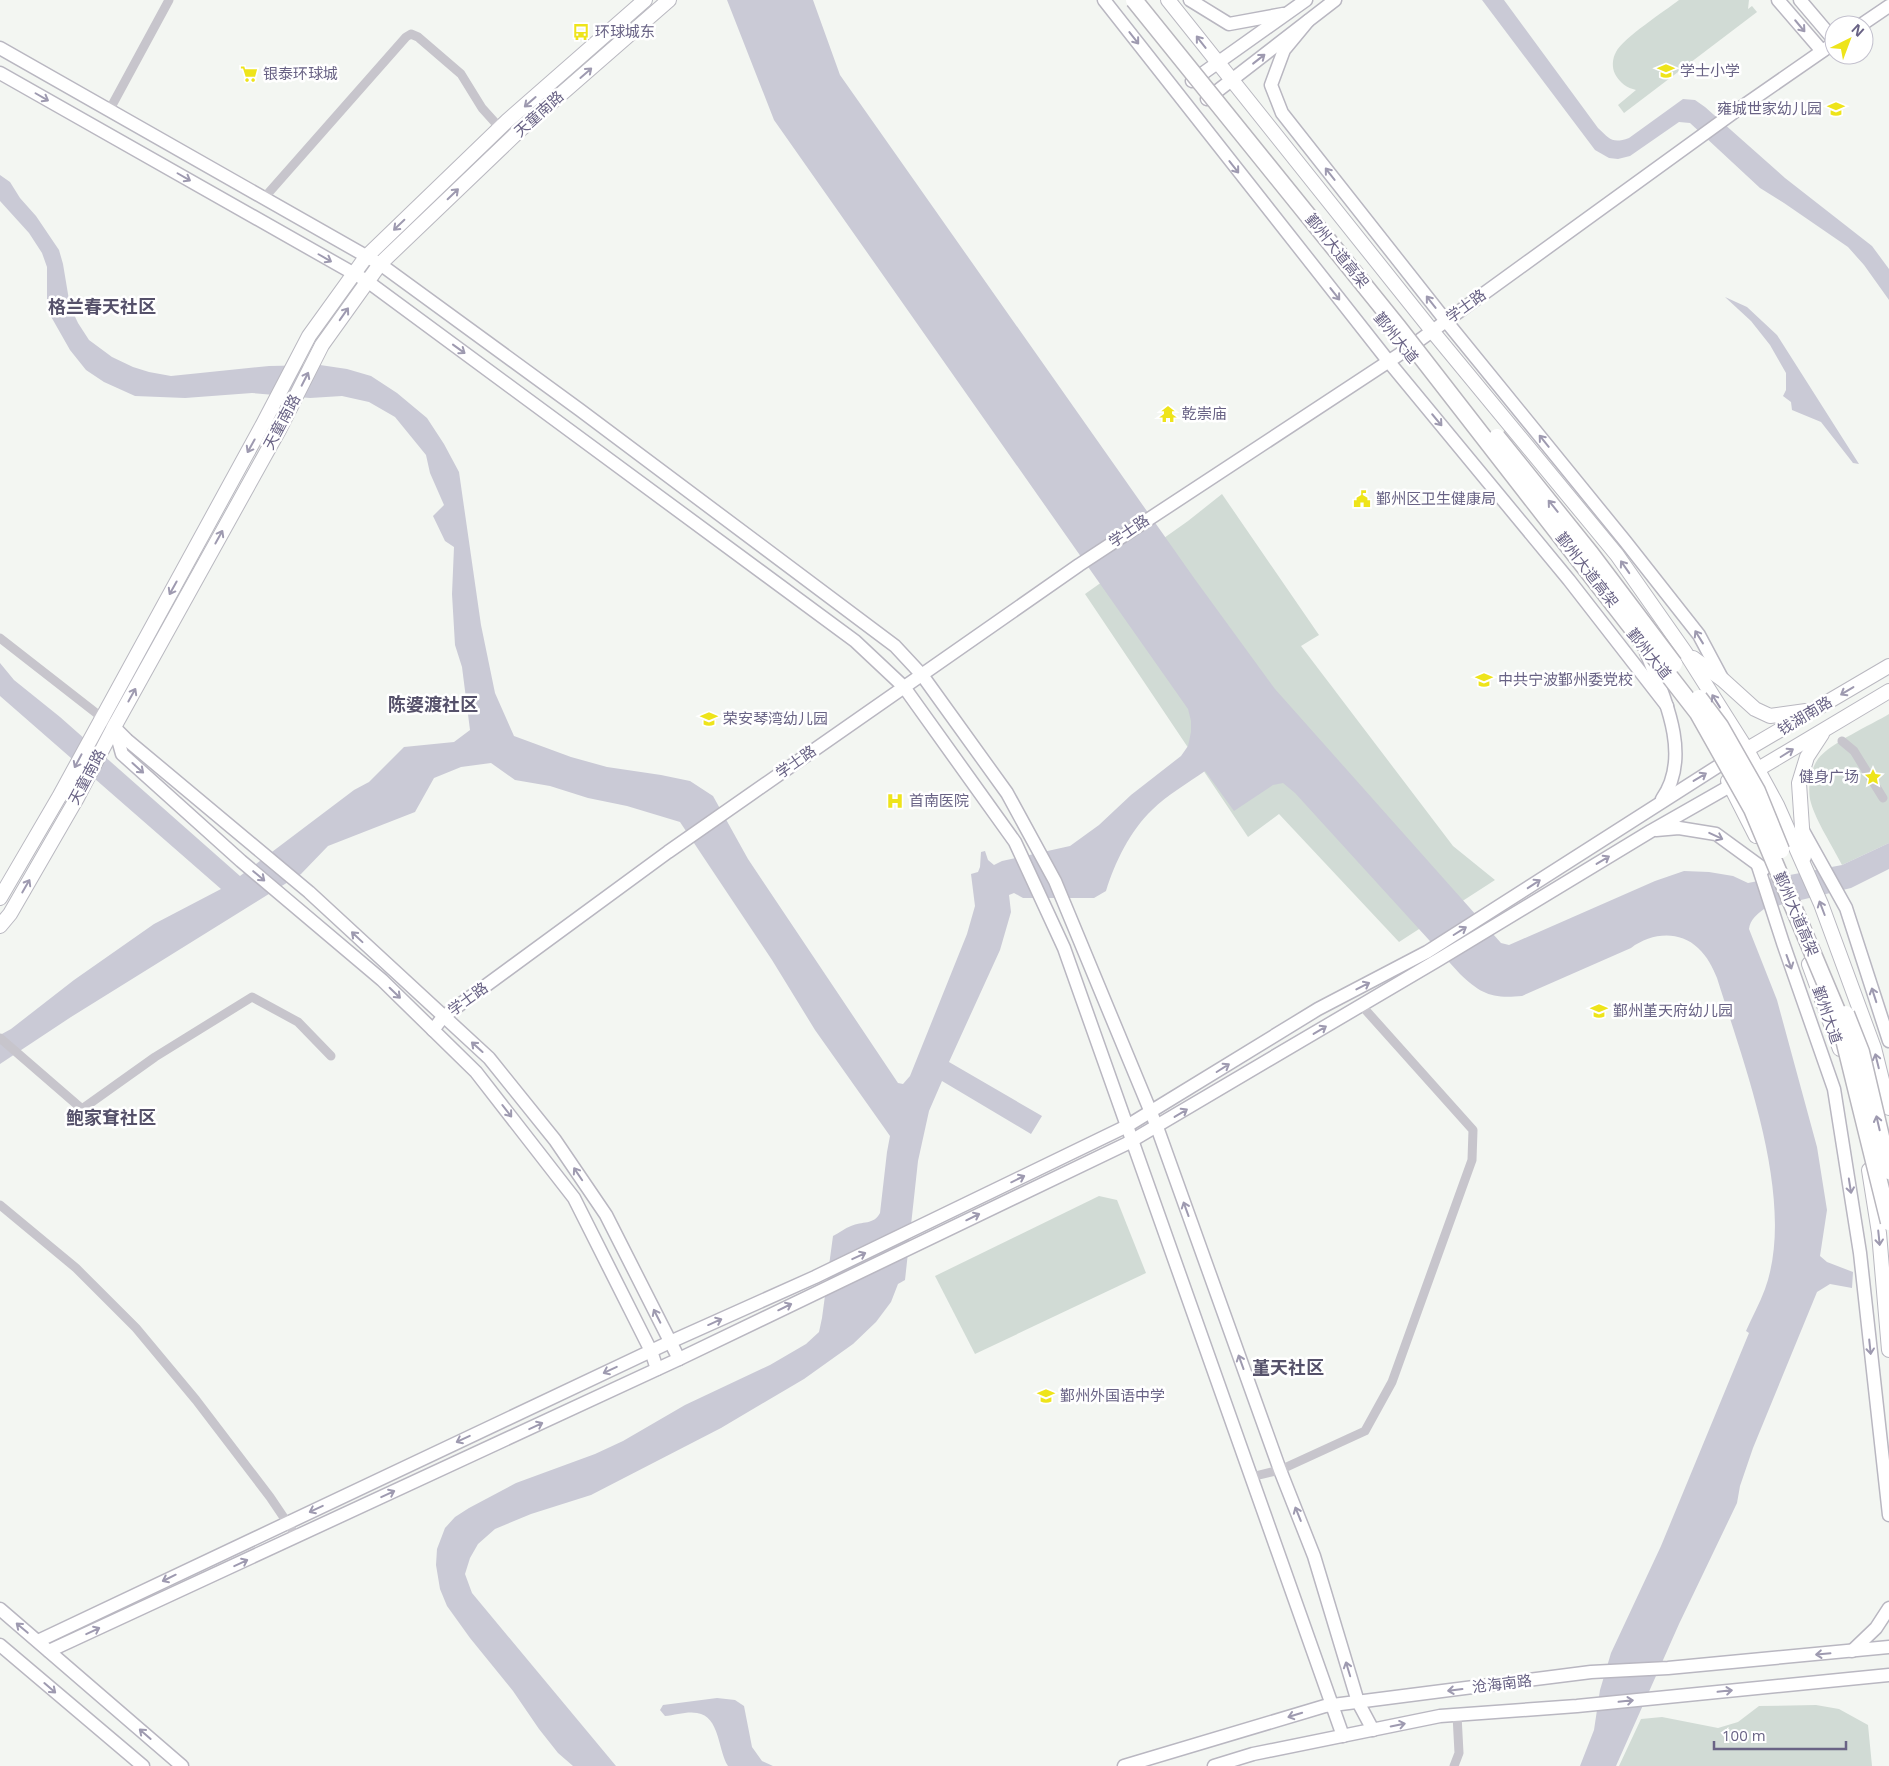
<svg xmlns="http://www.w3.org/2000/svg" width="1889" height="1766" font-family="'Open Sans','Noto Sans SC',sans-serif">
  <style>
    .green { fill: #d1dbd5 }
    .water { fill: #cacad6 }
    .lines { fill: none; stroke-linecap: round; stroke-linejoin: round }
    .secondary-casing { stroke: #b9b7c1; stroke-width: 15 }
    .primary-casing { stroke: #b9b8c0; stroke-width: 16 }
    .street { stroke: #c7c5cc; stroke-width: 9 }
    .secondary { stroke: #fff; stroke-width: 12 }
    .primary { stroke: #fff; stroke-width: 14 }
    .highway-bridge-casing { stroke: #b9b7be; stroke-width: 19; stroke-linecap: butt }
    .highway-bridge { stroke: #fff; stroke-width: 16 }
    .oneway { stroke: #9e9ab0 }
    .labels { text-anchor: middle; stroke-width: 5; stroke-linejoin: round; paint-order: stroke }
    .poi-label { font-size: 15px; fill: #696385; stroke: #fff; text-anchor: start }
    .street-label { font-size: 15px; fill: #696385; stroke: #fff }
    .quarter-label { font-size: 18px; font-weight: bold; fill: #55516a; stroke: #fff }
  </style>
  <rect width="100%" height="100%" fill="#f3f6f2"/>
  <g class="green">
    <path d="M1679 0H1749L1748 9 1752 6 1757 12 1624 113 1618 105 1636 90C1627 88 1620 83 1615 74 1612 68 1612 59 1616 52 1623 38 1665 11 1679 0Z"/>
    <path d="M1222 494 1319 635 1301 646 1453 846 1495 880 1399 942 1279 814 1248 837 1085 594 1188 521Z"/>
    <path d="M1889 714V843L1842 865C1833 847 1816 821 1811 803 1807 790 1810 770 1818 759 1830 743 1871 725 1889 714Z"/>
    <path d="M1099 1196 1117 1200 1146 1273 975 1354 935 1276Z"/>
    <path d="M1816 1705 1839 1709 1868 1725 1872 1766H1619L1641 1719 1662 1717 1718 1728 1738 1722 1759 1706Z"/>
  </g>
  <g class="water">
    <path d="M727 0H813L840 75 1194 578 1275 689 1501 943 1509 945 1655 881 1684 871 1709 872 1733 876 1748 883 1842 865 1889 843V869L1851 888 1764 909C1757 914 1750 920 1749 929L1777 1000 1817 1147 1827 1210 1820 1256 1827 1262 1853 1272 1852 1288 1830 1284 1817 1292 1753 1448 1740 1486 1737 1503 1679 1624 1616 1766H1580L1594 1730 1600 1690 1611 1653 1661 1546 1749 1333 1746 1331C1752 1317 1760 1303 1765 1289 1797 1201 1744 1065 1717 978 1713 968 1707 956 1698 948 1679 930 1651 933 1631 948L1522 996C1492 999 1481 994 1460 974L1295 793 1283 783 1273 785 1234 811 1205 771C1188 783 1167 795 1152 810 1130 831 1115 862 1106 891L1094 898H1023L1014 893 1009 895 1011 912 1000 950 949 1062 1042 1116 1031 1134 942 1081 929 1111 918 1161 905 1280 898 1284 891 1302 876 1322 853 1344 804 1379 721 1428 591 1495 531 1514 495 1529 478 1544 470 1558 465 1574 472 1593 616 1766H573L558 1753 539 1729 513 1691 470 1638 447 1606 440 1589 436 1565 437 1549 445 1528 455 1517 469 1508 516 1483 595 1454 623 1441 685 1405 770 1365 806 1344 819 1332 822 1318 833 1236C839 1233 845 1228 851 1226 862 1221 874 1225 880 1213L887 1152 890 1136 815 1030 772 960 680 822 627 806 588 798 550 786 515 780 491 763 461 767 434 778 415 812 328 846 301 874 71 1017 0 1064V1035L11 1029 74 980 154 924 221 889 0 696V663L14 680 60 717 240 876 354 790 369 782 404 747 454 742 470 730 462 667 455 645 452 594 454 547 445 541 433 516 444 505 430 473 426 455 395 417 369 402 342 396 310 398 252 393 185 398 135 396 104 382 86 370 70 350 49 313 47 301V267L42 253 29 233 0 201V175L10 182 20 198 36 216 59 250 63 264 70 306 78 323 89 340 112 357 133 367 149 372 171 376 269 366 320 365 347 369 371 376 397 393 427 418 444 444 459 472 481 625 495 693 514 736 571 757 607 767 661 775 690 781 713 796 748 859 898 1083 903 1084 910 1076 967 934 975 906 971 874 978 872 980 867 981 852 985 851 988 860 994 865 1002 861 1070 846 1099 825 1131 795 1181 756 1188 746 1191 732V721L1188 709 774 120Z"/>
    <path d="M1482 0H1504L1598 128C1610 139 1612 144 1629 138L1683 99 1695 100 1705 107 1785 178 1872 246 1889 269V300L1864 265 1848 247 1784 203 1760 188 1690 123 1679 122 1630 156 1618 159 1609 158 1595 150Z"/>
    <path d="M1725 297 1747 307 1777 335 1859 464 1853 463 1821 422 1792 410 1791 402 1783 396 1786 390V373L1770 345 1751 321Z"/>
    <path d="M717 1698 735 1700 744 1706 752 1747 762 1761 773 1766H728C718 1751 720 1716 697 1713 688 1711 675 1715 665 1716L660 1710 663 1705Z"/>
  </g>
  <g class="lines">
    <g class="secondary-casing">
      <g id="secondary">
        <path d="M1104 0 1389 362 1569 580 1667 706"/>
        <path d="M1190 0 1229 24 1283 14"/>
        <path d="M1778 0 1822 51"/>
        <path d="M1800 0 1834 40"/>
        <path d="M1308 21 1284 50 1271 85 1282 113 1446 321 1625 541 1699 635 1723 680"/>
        <path d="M1861 25 1889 6"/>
        <path d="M0 48 380 264 580 410 895 646 922 675 1007 793 1055 881 1157 1127 1280 1470 1314 1556 1358 1702 1373 1730"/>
        <path d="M0 73 367 281 855 641 904 687 1015 842 1064 948 1343 1736"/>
        <path d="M1192 81 1306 0"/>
        <path d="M1207 99 1335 0"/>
        <path d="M1646 652C1663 695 1693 755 1662 799"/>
        <path d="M114 727 127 740 309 892 489 1058 555 1140 606 1215 679 1359"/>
        <path d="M115 729 122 754 241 861 382 980 476 1072 574 1198 651 1351 657 1369"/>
        <path d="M1802 829 1846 908 1889 1041"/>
        <path d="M1656 830 1679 828 1716 834 1764 869"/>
        <path d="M1758 866 1783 943 1834 1089 1860 1253 1889 1515"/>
        <path d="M433 1030 443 1017 668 852 751 794 1079 565 1406 350 1733 113 1834 43"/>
        <path d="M0 1609 182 1766"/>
        <path d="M38 1641 670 1342 815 1277 1127 1126 1318 1009 1427 952 1720 765"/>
        <path d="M0 1645 143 1766"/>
        <path d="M49 1651 679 1359 1126 1144 1438 960 1651 831 1730 786"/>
        <path d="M1852 1651 1876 1628 1889 1608"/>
        <path d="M1124 1766 1325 1706 1591 1672 1668 1668 1889 1647"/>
        <path d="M1214 1766 1253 1754 1440 1716 1577 1706 1889 1675"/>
      </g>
    </g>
    <g class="primary-casing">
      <g id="primary">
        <path d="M1168 0 1433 332 1617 555 1685 652 1747 750 1777 805 1821 904 1874 1048 1889 1108"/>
        <path d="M1693 658 1723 680 1755 709 1770 716 1806 711"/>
        <path d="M1739 754 1889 666"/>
        <path d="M1750 774 1889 691"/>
        <path d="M1728 781 1756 836"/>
        <path d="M1804 857 1799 783 1807 757 1822 734"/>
        <path d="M0 898 59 797 263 424 309 336 366 257 507 121 645 0"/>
        <path d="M0 926 10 914 77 798 114 727 280 428 322 345 380 264 520 130 669 0"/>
        <path d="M1809 964 1840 1049"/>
        <path d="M1869 1170 1879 1233 1889 1350"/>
      </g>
    </g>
    <g class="street">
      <path d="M110 109 169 0"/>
      <path d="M264 198 406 37 411 34 418 37 461 74 482 108 500 128"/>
      <path d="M0 638 114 727"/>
      <path d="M1842 741 1854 751 1883 798"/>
      <path d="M0 1038 82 1109 155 1057 252 997 298 1022 331 1056"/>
      <path d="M0 1205 76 1268 136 1328 196 1400 270 1497 297 1537"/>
      <path d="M1251 1477 1280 1470 1365 1431 1392 1382 1472 1160 1473 1130 1362 1006"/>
      <path d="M1454 1766 1459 1753 1457 1715"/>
    </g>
    <use href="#secondary" class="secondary"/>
    <use href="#primary" class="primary"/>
    <g class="highway-bridge-casing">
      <g id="highway-bridge">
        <path d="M1134 0 1398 327 1698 713 1752 809 1837 1011 1889 1222"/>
        <path d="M1497 437 1591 554 1674 664"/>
        <path d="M1699 698 1720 726 1757 791 1781 850"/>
        <path d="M1846 1014 1861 1052 1889 1171"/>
      </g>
    </g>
    <use href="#highway-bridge" class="highway-bridge"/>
  </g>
  <defs><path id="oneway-shaft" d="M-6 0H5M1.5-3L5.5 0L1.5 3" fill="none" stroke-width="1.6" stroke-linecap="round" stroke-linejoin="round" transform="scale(1.25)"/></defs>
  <g class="oneway">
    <use href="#oneway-shaft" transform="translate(1800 26) rotate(50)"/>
    <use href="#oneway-shaft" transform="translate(1134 38) rotate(52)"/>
    <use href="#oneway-shaft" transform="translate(1201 42) rotate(-128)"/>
    <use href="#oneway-shaft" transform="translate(1259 59) rotate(-38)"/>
    <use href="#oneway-shaft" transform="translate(586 73) rotate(-41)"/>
    <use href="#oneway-shaft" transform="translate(42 97) rotate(30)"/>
    <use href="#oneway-shaft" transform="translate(530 102) rotate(139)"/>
    <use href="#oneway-shaft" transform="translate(1234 167) rotate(52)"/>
    <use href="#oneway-shaft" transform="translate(1330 174) rotate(-128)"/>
    <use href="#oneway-shaft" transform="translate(184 177) rotate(30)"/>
    <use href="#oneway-shaft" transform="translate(453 194) rotate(-44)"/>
    <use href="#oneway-shaft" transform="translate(399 225) rotate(136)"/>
    <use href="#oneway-shaft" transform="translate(325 258) rotate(30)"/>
    <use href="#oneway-shaft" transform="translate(1335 294) rotate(52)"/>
    <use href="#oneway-shaft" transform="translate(1431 302) rotate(-128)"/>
    <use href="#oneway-shaft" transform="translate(344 314) rotate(-55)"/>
    <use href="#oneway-shaft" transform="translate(459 349) rotate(36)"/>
    <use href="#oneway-shaft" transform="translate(305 379) rotate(-63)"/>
    <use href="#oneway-shaft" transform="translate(1437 420) rotate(50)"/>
    <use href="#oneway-shaft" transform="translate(1544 441) rotate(-129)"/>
    <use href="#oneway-shaft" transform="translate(251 446) rotate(119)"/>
    <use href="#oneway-shaft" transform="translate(1553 506) rotate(-129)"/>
    <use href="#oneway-shaft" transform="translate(219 537) rotate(-61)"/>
    <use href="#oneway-shaft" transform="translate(1625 567) rotate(-125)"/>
    <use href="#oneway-shaft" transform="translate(173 588) rotate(119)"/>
    <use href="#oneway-shaft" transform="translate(1699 637) rotate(-122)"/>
    <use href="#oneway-shaft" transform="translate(1847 691) rotate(149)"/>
    <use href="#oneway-shaft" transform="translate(132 695) rotate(-61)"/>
    <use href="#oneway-shaft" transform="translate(1716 701) rotate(-122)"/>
    <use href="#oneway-shaft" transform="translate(1787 753) rotate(-32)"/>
    <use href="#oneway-shaft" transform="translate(78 761) rotate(118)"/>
    <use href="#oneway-shaft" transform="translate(138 768) rotate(42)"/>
    <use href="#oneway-shaft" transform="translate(1700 777) rotate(-31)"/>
    <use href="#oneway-shaft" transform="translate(1716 836) rotate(25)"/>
    <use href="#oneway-shaft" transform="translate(1603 860) rotate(-31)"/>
    <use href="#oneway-shaft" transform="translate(259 876) rotate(40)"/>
    <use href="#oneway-shaft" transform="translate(1534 884) rotate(-33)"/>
    <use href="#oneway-shaft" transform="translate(26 886) rotate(-60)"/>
    <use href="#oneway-shaft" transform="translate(1822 908) rotate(-111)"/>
    <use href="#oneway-shaft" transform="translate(1460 931) rotate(-32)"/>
    <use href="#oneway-shaft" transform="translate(357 937) rotate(-137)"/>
    <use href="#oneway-shaft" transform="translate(1789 962) rotate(70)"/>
    <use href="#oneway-shaft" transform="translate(1363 986) rotate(-27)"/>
    <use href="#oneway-shaft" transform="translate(395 993) rotate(44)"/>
    <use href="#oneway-shaft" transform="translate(1874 995) rotate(-108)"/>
    <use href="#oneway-shaft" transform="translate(1320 1030) rotate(-31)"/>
    <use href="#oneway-shaft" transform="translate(477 1047) rotate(-138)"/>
    <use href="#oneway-shaft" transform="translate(1877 1061) rotate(-104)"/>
    <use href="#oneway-shaft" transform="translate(1223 1068) rotate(-32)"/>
    <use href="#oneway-shaft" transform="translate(507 1111) rotate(52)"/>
    <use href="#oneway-shaft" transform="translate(1181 1113) rotate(-31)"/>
    <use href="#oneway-shaft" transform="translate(1878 1123) rotate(-103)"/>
    <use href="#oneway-shaft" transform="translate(578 1174) rotate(-124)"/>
    <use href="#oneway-shaft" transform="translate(1018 1179) rotate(-26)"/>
    <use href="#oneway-shaft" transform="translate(1850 1186) rotate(81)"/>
    <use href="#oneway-shaft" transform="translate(1186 1209) rotate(-110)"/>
    <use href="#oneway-shaft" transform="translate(973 1217) rotate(-26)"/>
    <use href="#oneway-shaft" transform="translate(1879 1238) rotate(84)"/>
    <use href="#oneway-shaft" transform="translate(859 1256) rotate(-25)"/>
    <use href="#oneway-shaft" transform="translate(785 1307) rotate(-26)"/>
    <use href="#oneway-shaft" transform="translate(657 1316) rotate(-117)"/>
    <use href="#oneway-shaft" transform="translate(715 1322) rotate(-24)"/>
    <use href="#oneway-shaft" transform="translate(1870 1347) rotate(84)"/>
    <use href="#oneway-shaft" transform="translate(1241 1362) rotate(-110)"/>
    <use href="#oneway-shaft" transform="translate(610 1370) rotate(155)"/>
    <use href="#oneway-shaft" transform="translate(536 1426) rotate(-25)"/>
    <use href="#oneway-shaft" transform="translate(463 1439) rotate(155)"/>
    <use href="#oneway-shaft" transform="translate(388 1494) rotate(-25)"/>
    <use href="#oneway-shaft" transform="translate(316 1509) rotate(155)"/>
    <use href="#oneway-shaft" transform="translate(1298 1514) rotate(-112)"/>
    <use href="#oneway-shaft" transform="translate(241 1563) rotate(-25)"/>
    <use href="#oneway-shaft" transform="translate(169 1578) rotate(154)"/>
    <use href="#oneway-shaft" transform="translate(22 1628) rotate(-140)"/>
    <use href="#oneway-shaft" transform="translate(93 1631) rotate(-25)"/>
    <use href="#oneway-shaft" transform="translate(1823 1654) rotate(175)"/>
    <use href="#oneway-shaft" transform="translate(1348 1669) rotate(-107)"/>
    <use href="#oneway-shaft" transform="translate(50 1688) rotate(41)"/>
    <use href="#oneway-shaft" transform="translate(1455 1690) rotate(173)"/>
    <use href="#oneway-shaft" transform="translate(1725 1691) rotate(-6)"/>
    <use href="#oneway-shaft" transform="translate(1626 1701) rotate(-6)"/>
    <use href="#oneway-shaft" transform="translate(1295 1715) rotate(163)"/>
    <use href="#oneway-shaft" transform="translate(1398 1725) rotate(-11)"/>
    <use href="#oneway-shaft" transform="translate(145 1734) rotate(-139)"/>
  </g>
  <defs>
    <g id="bus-bare" transform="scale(1.35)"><path d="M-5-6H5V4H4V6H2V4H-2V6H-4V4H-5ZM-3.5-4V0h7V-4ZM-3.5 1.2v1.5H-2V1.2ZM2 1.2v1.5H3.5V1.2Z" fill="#eee41a" stroke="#fff" stroke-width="2.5" paint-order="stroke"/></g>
    <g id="school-bare" transform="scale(1.35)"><path d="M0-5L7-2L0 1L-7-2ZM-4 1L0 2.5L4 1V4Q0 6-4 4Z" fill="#eee41a" stroke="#fff" stroke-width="2.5" paint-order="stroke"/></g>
    <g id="supermarket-bare" transform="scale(1.35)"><path d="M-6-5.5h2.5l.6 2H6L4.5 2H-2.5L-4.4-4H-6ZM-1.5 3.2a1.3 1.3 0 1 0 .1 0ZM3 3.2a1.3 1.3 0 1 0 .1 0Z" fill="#eee41a" stroke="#fff" stroke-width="2.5" paint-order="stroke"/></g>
    <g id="temple-bare" transform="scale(1.35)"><path d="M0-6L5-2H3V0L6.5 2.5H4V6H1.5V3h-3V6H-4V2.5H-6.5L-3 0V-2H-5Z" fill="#eee41a" stroke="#fff" stroke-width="2.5" paint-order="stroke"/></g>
    <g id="civic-bare" transform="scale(1.35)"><path d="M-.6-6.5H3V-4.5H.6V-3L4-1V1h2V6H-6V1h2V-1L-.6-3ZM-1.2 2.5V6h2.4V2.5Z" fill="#eee41a" stroke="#fff" stroke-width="2.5" paint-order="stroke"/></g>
    <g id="university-bare" transform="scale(1.35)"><path d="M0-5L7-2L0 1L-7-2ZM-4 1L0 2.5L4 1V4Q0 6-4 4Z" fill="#eee41a" stroke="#fff" stroke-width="2.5" paint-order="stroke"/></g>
    <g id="sight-bare" transform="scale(1.35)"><path d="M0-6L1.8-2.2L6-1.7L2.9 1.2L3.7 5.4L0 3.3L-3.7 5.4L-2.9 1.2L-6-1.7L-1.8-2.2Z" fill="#eee41a" stroke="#fff" stroke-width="2.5" paint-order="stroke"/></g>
    <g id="hospital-bare" transform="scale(1.35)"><path d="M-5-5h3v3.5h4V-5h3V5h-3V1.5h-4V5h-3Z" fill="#eee41a" stroke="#fff" stroke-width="2.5" paint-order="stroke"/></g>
  </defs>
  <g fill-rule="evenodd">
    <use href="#bus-bare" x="581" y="32"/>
    <use href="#school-bare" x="1666" y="71"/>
    <use href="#supermarket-bare" x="249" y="74"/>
    <use href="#school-bare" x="1836" y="109"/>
    <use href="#temple-bare" x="1168" y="414"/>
    <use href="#civic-bare" x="1362" y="499"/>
    <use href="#university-bare" x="1484" y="680"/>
    <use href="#school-bare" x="709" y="719"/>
    <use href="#sight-bare" x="1873" y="777"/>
    <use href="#hospital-bare" x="895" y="801"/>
    <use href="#school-bare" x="1599" y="1011"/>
    <use href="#school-bare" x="1046" y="1396"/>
  </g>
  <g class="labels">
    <g class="poi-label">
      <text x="595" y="37">环球城东</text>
      <text x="1680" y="76">学士小学</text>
      <text x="263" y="79">银泰环球城</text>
      <text x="1822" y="114" text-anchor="end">雍城世家幼儿园</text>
      <text x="1182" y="419">乾崇庙</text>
      <text x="1376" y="504">鄞州区卫生健康局</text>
      <text x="1498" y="685">中共宁波鄞州委党校</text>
      <text x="723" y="724">荣安琴湾幼儿园</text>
      <text x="1859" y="782" text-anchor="end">健身广场</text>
      <text x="909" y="806">首南医院</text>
      <text x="1613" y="1016">鄞州堇天府幼儿园</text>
      <text x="1060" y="1401">鄞州外国语中学</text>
    </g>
    <g class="street-label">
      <text transform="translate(539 114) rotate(-42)" y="5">天童南路</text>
      <text transform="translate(1337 251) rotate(51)" y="5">鄞州大道高架</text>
      <text transform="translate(1466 306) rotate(-36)" y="5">学士路</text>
      <text transform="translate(1396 338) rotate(51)" y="5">鄞州大道</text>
      <text transform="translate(282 422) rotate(-62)" y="5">天童南路</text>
      <text transform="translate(1129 531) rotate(-34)" y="5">学士路</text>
      <text transform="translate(1587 570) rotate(52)" y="5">鄞州大道高架</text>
      <text transform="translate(1649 654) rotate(51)" y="5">鄞州大道</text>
      <text transform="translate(1805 716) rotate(-31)" y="5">钱湖南路</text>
      <text transform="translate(796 762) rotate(-35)" y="5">学士路</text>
      <text transform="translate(87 777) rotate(-62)" y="5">天童南路</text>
      <text transform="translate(1796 914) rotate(67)" y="5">鄞州大道高架</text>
      <text transform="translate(468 999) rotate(-36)" y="5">学士路</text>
      <text transform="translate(1827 1015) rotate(71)" y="5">鄞州大道</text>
      <text transform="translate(1502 1684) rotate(-7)" y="5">沧海南路</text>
    </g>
    <g class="quarter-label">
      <text x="102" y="313">格兰春天社区</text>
      <text x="433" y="711">陈婆渡社区</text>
      <text x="111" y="1124">鲍家耷社区</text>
      <text x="1288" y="1374">堇天社区</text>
    </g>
  </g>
  <g transform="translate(1849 40) rotate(42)"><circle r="24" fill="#ffffff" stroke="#c3c1ce"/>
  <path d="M0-4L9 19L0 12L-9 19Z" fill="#eee41a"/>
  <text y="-8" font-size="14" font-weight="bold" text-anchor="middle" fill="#696385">N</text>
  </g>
  <path d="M1714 1741v8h132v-8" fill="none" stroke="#696385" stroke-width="2.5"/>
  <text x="1722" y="1741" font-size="15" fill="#696385" stroke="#ffffff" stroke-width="4" paint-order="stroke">100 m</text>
</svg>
